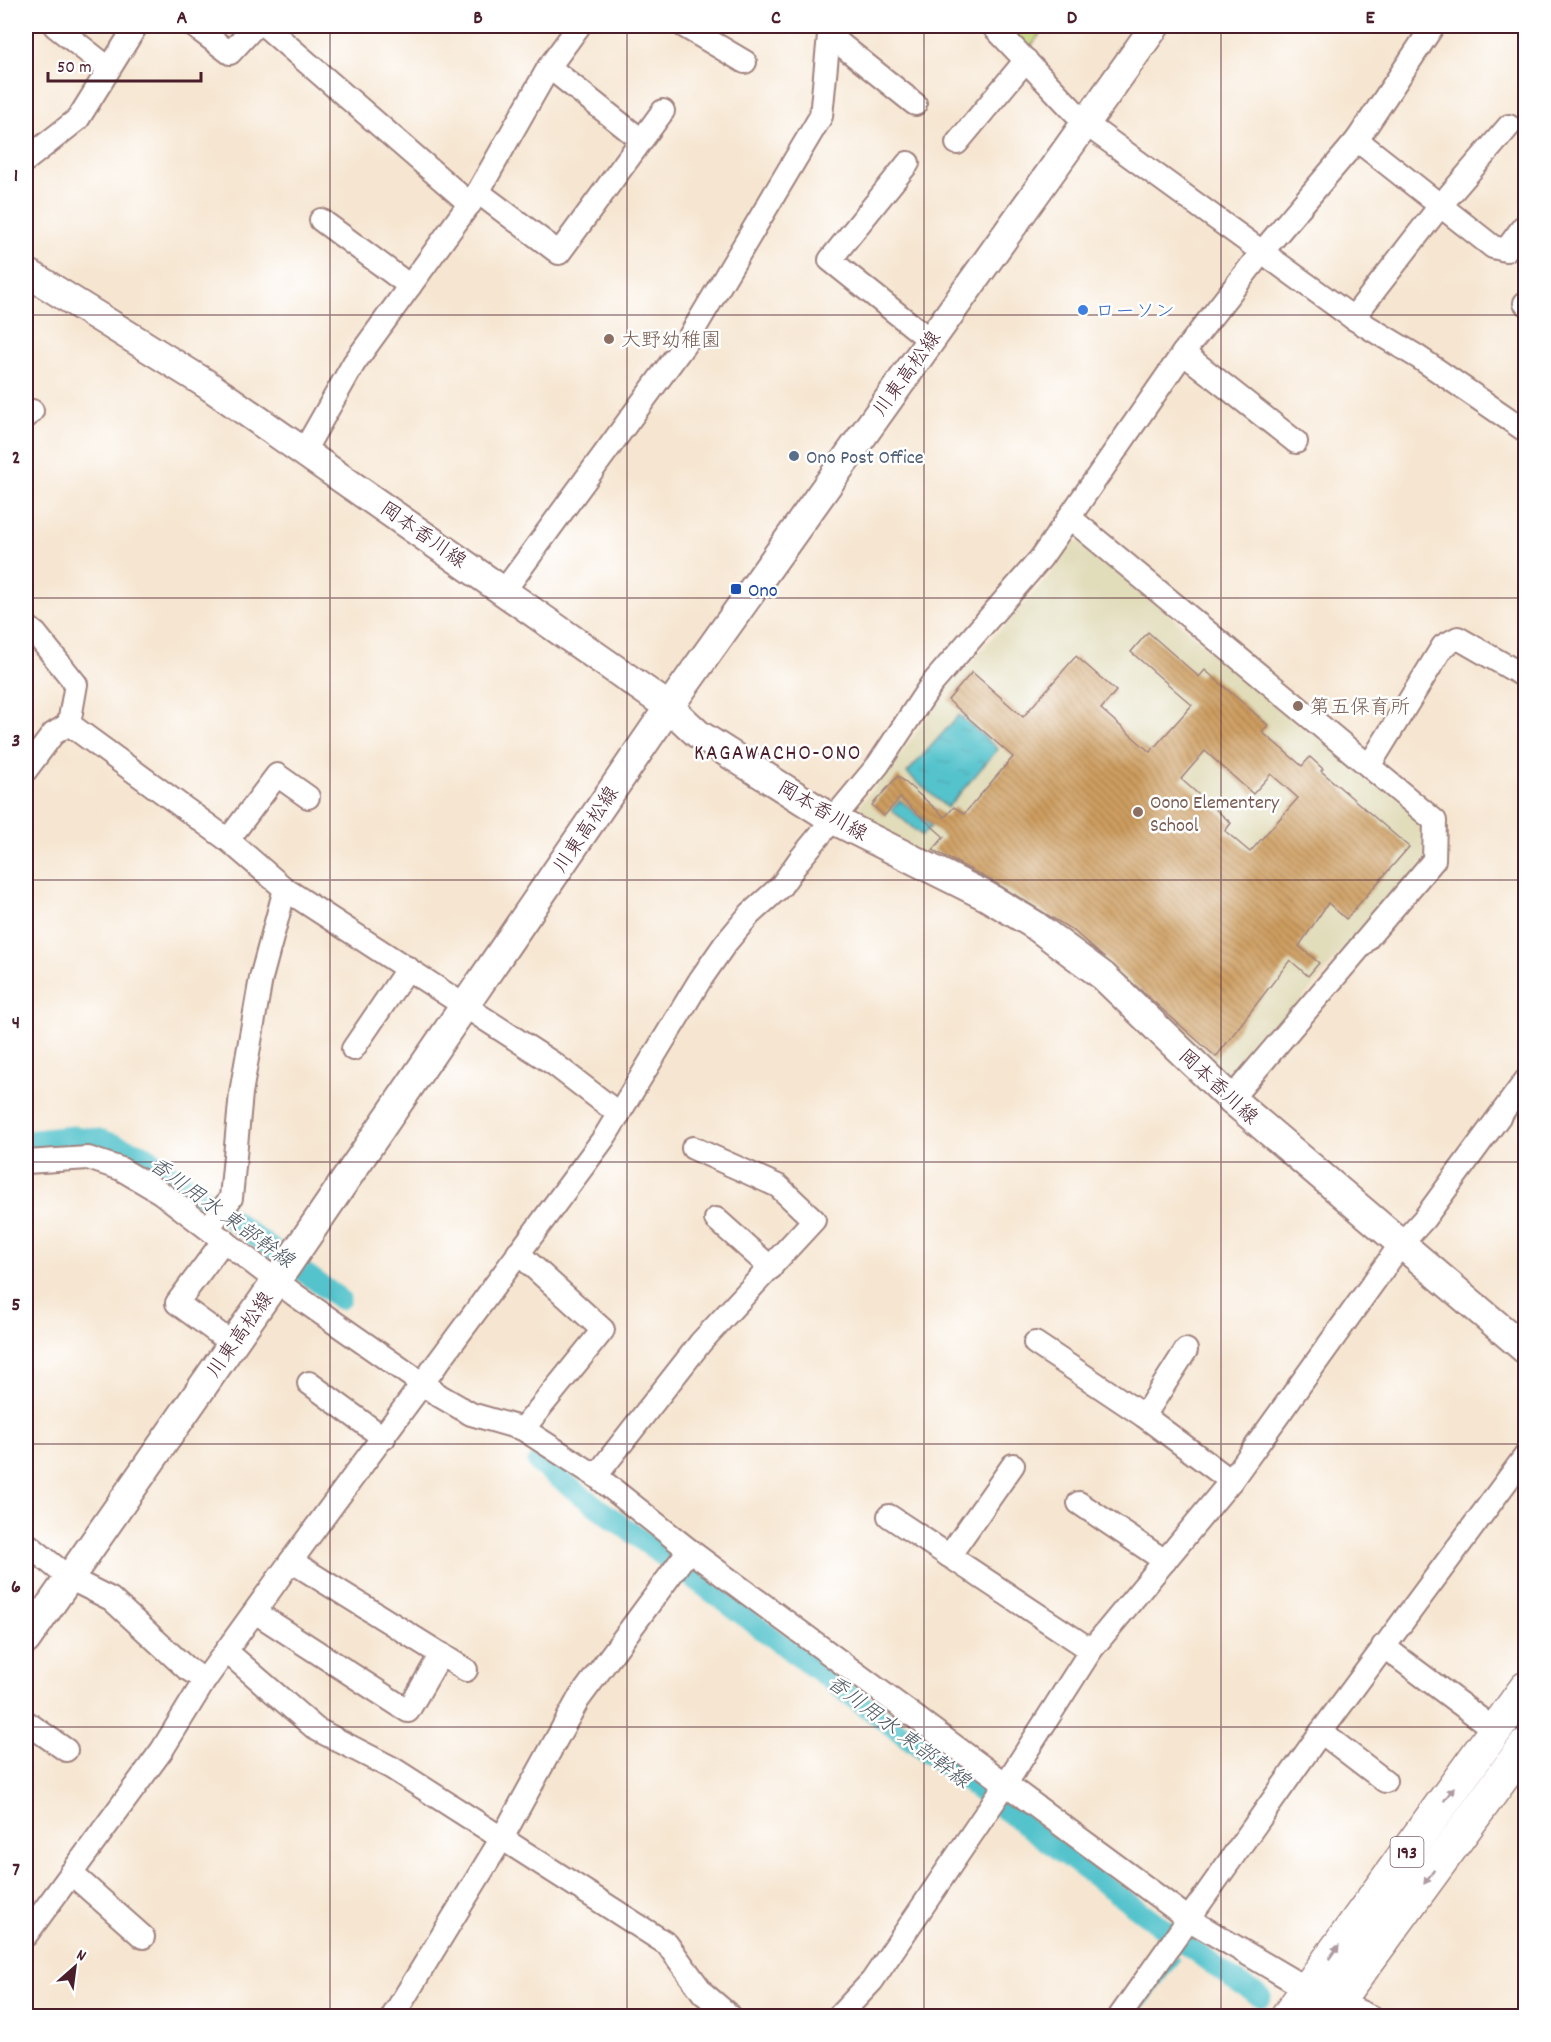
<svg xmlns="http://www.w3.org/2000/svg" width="1551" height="2042" font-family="Dekko,'Klee One',sans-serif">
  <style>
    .built { fill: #e1dcba }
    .grass { fill: url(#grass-tufts); stroke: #867a52; stroke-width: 1.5 }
    .water { fill: url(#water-ripples); stroke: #50717c; stroke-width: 1.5 }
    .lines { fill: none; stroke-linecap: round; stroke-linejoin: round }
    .stream { stroke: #55c3cc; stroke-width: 6 }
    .canal { stroke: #55c3cc; stroke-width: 21 }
    .building { fill: url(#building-back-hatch); fill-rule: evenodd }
    .minor-casing { stroke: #a0827e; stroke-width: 26 }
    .major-casing { stroke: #a0827e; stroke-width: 32 }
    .highway-casing { stroke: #a0827e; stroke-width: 36 }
    .minor { stroke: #fff; stroke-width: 22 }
    .major { stroke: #fff; stroke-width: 28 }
    .highway { stroke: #fff; stroke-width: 33 }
    .oneway { fill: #ae9aa0 }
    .grid { fill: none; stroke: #4a1f2b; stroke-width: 1.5; stroke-opacity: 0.55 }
    .shop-dot { fill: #3f7fe0; stroke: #fff; stroke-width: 2 }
    .education-dot { fill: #8d6e63; stroke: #fff; stroke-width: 2 }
    .service-dot { fill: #5c6f8a; stroke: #fff; stroke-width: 2 }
    .transit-dot { fill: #1a4fb4; stroke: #fff; stroke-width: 2 }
    .labels { text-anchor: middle; stroke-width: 5; stroke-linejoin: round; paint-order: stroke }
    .shield { fill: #fff; stroke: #80626b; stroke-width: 1.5 }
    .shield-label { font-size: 18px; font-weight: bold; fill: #4a1f2b }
    .shop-label { font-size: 20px; fill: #366cbe; stroke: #fff; text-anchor: start }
    .education-label { font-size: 20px; fill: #785e54; stroke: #fff; text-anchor: start }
    .street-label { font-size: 20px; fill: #4a1f2b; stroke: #fff }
    .service-label { font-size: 20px; fill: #4e5e75; stroke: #fff; text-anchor: start }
    .transit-label { font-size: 20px; fill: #164399; stroke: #fff; text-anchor: start }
    .water-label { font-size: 21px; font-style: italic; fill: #4e5863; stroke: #fff }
    .quarter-label { font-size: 22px; letter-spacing: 1.5px; fill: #4a1f2b; stroke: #fff }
    .neatline { fill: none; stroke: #4a1f2b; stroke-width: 2 }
    .grid-label { font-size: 20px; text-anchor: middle; font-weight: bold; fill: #4a1f2b }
  </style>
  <defs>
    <pattern id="grass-tufts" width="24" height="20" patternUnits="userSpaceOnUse" patternTransform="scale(1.5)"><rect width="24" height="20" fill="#c1d579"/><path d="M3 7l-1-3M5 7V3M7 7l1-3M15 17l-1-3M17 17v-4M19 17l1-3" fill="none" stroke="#a7b669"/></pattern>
    <pattern id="water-ripples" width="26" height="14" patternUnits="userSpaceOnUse" patternTransform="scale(1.5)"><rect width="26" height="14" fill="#55c3cc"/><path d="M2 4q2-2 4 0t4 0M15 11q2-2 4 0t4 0" fill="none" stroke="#4ca7af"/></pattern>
    <pattern id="building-back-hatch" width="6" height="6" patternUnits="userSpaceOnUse" patternTransform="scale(1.5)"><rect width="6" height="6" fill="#ce9e60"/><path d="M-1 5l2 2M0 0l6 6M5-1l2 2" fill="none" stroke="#a9804f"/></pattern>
  </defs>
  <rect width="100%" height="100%" fill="#fff"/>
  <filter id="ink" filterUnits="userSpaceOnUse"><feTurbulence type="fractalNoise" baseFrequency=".0167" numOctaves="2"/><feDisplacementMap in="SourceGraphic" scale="12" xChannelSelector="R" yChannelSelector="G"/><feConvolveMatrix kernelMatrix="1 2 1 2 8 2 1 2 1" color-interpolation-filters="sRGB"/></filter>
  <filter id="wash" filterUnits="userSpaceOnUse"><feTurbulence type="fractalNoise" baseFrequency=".008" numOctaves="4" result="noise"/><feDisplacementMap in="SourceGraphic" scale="24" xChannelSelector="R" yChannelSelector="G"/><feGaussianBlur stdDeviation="1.35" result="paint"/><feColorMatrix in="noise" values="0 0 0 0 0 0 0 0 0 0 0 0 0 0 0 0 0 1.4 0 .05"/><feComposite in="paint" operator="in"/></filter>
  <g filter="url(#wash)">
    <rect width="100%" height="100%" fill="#f6e6d1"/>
    <path class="built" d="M1071 542H1084L1310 735 1316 729 1428 823 1427 859 1348 943 1239 1076H1231L1070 936 862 819 860 805 894 764 947 688 1053 572Z"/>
    <path class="grass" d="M1000 26H1046L1026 53Z"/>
    <g class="water">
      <path d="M959 715 998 749 947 808 907 773Z"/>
      <path d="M900 800 931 826 922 836 892 810Z"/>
    </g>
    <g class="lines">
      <path class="stream" d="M1134 2016 1176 1960"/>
      <g class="canal">
        <path d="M26 1141 73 1136 99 1139 145 1155 340 1299"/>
        <path d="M538 1463 1232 1979 1261 1997"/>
      </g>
    </g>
    <g id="blocks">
      <path class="building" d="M1148 632 1199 677 1205 670 1268 725 1262 732 1302 766 1310 757 1323 769 1321 771 1409 847 1346 919 1328 903 1299 946 1319 963 1308 976 1290 960 1216 1057 1074 931 994 882 933 850 944 837 900 798 884 816 872 805 898 776 945 817 954 807 964 814 1013 757 948 700 972 672 1023 717 1076 656 1116 691 1101 709 1150 752 1192 705 1131 652ZM1205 751 1253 794 1271 774 1298 798 1250 852 1225 831 1231 823 1181 779Z"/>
    </g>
  </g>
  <g filter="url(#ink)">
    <use href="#blocks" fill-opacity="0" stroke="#a0827e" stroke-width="1.5"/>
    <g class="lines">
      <g class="minor-casing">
        <g id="minor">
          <path d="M55 26 107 67"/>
          <path d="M194 26 230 53 255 26"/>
          <path d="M265 26 470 204"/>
          <path d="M684 26 745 62"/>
          <path d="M993 26 1086 124 1353 318 1418 357 1526 431"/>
          <path d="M829 35 915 104"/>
          <path d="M549 67 641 140"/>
          <path d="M1357 140 1493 247 1506 250 1523 227"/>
          <path d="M957 143 1026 60"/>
          <path d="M26 160 78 119 136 26"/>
          <path d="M908 163 830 260 930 340"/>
          <path d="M478 192 559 253 663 111"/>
          <path d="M321 220 410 286"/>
          <path d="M1525 303H1526"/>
          <path d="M1353 318 1440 206 1509 126"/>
          <path d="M1183 353 1296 442"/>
          <path d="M26 417 32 411"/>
          <path d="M304 451 354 363 478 192 549 67 579 26"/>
          <path d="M1069 517 1435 821 1434 860 1231 1099"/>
          <path d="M504 591 687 341 821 116 829 35 835 26"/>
          <path d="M26 626 36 634 76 684 69 724 228 840 285 889 554 1064 619 1114"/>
          <path d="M1369 766 1443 646 1458 638 1524 676 1526 672"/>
          <path d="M26 770 53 734 69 724"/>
          <path d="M228 840 277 775 308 797"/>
          <path d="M353 1049 408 968"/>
          <path d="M26 1162 88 1158 121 1169 160 1192 295 1295 440 1396 471 1414 523 1429 596 1476 689 1550 1190 1920 1290 1979 1369 2016"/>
          <path d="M716 1219 771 1268"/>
          <path d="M208 1228 231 1198 241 1093 261 978 285 889"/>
          <path d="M224 1240 177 1303 233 1344"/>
          <path d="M518 1253 603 1330 523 1429"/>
          <path d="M1035 1343 1144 1416 1231 1481"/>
          <path d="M309 1383 384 1438"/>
          <path d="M1144 1416 1186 1350"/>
          <path d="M596 1476 701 1342 814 1220 778 1186 693 1148"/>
          <path d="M1079 1503 1165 1561"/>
          <path d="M889 1516 1091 1650"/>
          <path d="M26 1543 69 1578 111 1599 186 1668 205 1680"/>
          <path d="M949 1556 1013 1465"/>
          <path d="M291 1561 466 1670"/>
          <path d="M255 1612 408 1711 441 1654"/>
          <path d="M1383 1646 1495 1730"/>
          <path d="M226 1651 316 1729 392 1768 667 1944 703 1993 730 2016"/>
          <path d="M26 1722 66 1750"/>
          <path d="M1321 1732 1385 1781"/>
          <path d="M71 1873 143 1937"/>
          <path d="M26 1935 162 1750 205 1680 291 1561 604 1138 700 980 725 944 750 914 781 886 800 859 878 765 931 685 1041 558 1183 353 1262 252 1357 140 1433 26"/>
          <path d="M393 2016 502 1838 578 1700 689 1550"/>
          <path d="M839 2016 872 1981 1005 1785 1091 1650 1231 1481 1401 1244 1424 1219 1526 1080"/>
          <path d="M1120 2016 1321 1732 1526 1455"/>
        </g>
      </g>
      <g class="major-casing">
        <g id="major">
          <path d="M26 272 205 383 669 707 698 734 834 820 986 896 1033 924 1103 976 1231 1099 1526 1350"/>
          <path d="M26 1640 277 1280 669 707 1155 26"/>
        </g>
      </g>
      <g class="highway-casing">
        <g id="highway">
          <path d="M1288 2016 1526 1688"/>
          <path d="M1327 2016 1526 1745"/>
        </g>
      </g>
      <use href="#minor" class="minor"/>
      <use href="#major" class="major"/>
      <use href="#highway" class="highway"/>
    </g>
    <defs><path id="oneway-solid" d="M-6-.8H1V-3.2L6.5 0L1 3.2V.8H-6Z" transform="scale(1.5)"/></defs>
    <g class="oneway">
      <use href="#oneway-solid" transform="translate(1449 1794) rotate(-54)"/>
      <use href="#oneway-solid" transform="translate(1429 1877) rotate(126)"/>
      <use href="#oneway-solid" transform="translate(1334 1952) rotate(-54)"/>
    </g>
  </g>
  <path class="grid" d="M330 26V2016M627 26V2016M924 26V2016M1221 26V2016M26 315H1526M26 598H1526M26 880H1526M26 1162H1526M26 1444H1526M26 1727H1526"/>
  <circle class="shop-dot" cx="1083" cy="310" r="6"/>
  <g class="education-dot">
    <circle cx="609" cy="339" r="6"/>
    <circle cx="1298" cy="706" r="6"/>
    <circle cx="1138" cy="812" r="6"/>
  </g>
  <circle class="service-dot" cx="794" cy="456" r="6"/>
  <rect class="transit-dot" x="730" y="583" width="12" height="12" rx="3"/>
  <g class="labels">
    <rect class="shield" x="1390.5" y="1837" width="33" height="30" rx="4.5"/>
    <g class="shield-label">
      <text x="1407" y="1858">193</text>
    </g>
    <g class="shop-label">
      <text x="1095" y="317">ローソン</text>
    </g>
    <g class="education-label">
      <text x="621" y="346">大野幼稚園</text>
      <text x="1310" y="713">第五保育所</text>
      <text x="1150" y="808">Oono Elementery<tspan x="1150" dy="23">School</tspan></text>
    </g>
    <g class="street-label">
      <text transform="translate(906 373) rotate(-54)" y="7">川東高松線</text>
      <text transform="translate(424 534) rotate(35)" y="7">岡本香川線</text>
      <text transform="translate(823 810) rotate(30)" y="7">岡本香川線</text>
      <text transform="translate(585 829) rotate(-56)" y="7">川東高松線</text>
      <text transform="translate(1219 1086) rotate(43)" y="7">岡本香川線</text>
      <text transform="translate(239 1334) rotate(-55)" y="7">川東高松線</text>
    </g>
    <g class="service-label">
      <text x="806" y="463">Ono Post Office</text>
    </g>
    <g class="transit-label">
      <text x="748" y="596">Ono</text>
    </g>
    <g class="water-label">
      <text transform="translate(222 1212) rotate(36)" y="7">香川用水 東部幹線</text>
      <text transform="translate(899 1731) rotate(37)" y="7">香川用水 東部幹線</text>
    </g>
    <g class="quarter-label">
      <text x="778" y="759">KAGAWACHO-ONO</text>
    </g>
  </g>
  <rect width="1551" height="2042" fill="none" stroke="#fff" stroke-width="66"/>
  <g transform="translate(75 1967) rotate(28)" stroke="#ffffff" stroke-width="4.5" paint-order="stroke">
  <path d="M0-4.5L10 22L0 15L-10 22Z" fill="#4a1f2b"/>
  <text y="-9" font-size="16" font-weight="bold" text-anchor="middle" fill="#4a1f2b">N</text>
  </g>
  <path d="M48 72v9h153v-9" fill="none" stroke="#4a1f2b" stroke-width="3"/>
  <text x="57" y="72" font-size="18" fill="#4a1f2b" stroke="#ffffff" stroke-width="4.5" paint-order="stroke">50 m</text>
  <rect x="33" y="33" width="1485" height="1976" class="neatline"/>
  <g class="grid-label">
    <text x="182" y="23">A</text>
    <text x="478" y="23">B</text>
    <text x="776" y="23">C</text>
    <text x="1072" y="23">D</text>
    <text x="1370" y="23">E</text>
    <text x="16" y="181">1</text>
    <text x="16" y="463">2</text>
    <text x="16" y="746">3</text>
    <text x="16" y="1028">4</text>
    <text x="16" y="1310">5</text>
    <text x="16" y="1592">6</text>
    <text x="16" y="1875">7</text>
  </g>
</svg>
